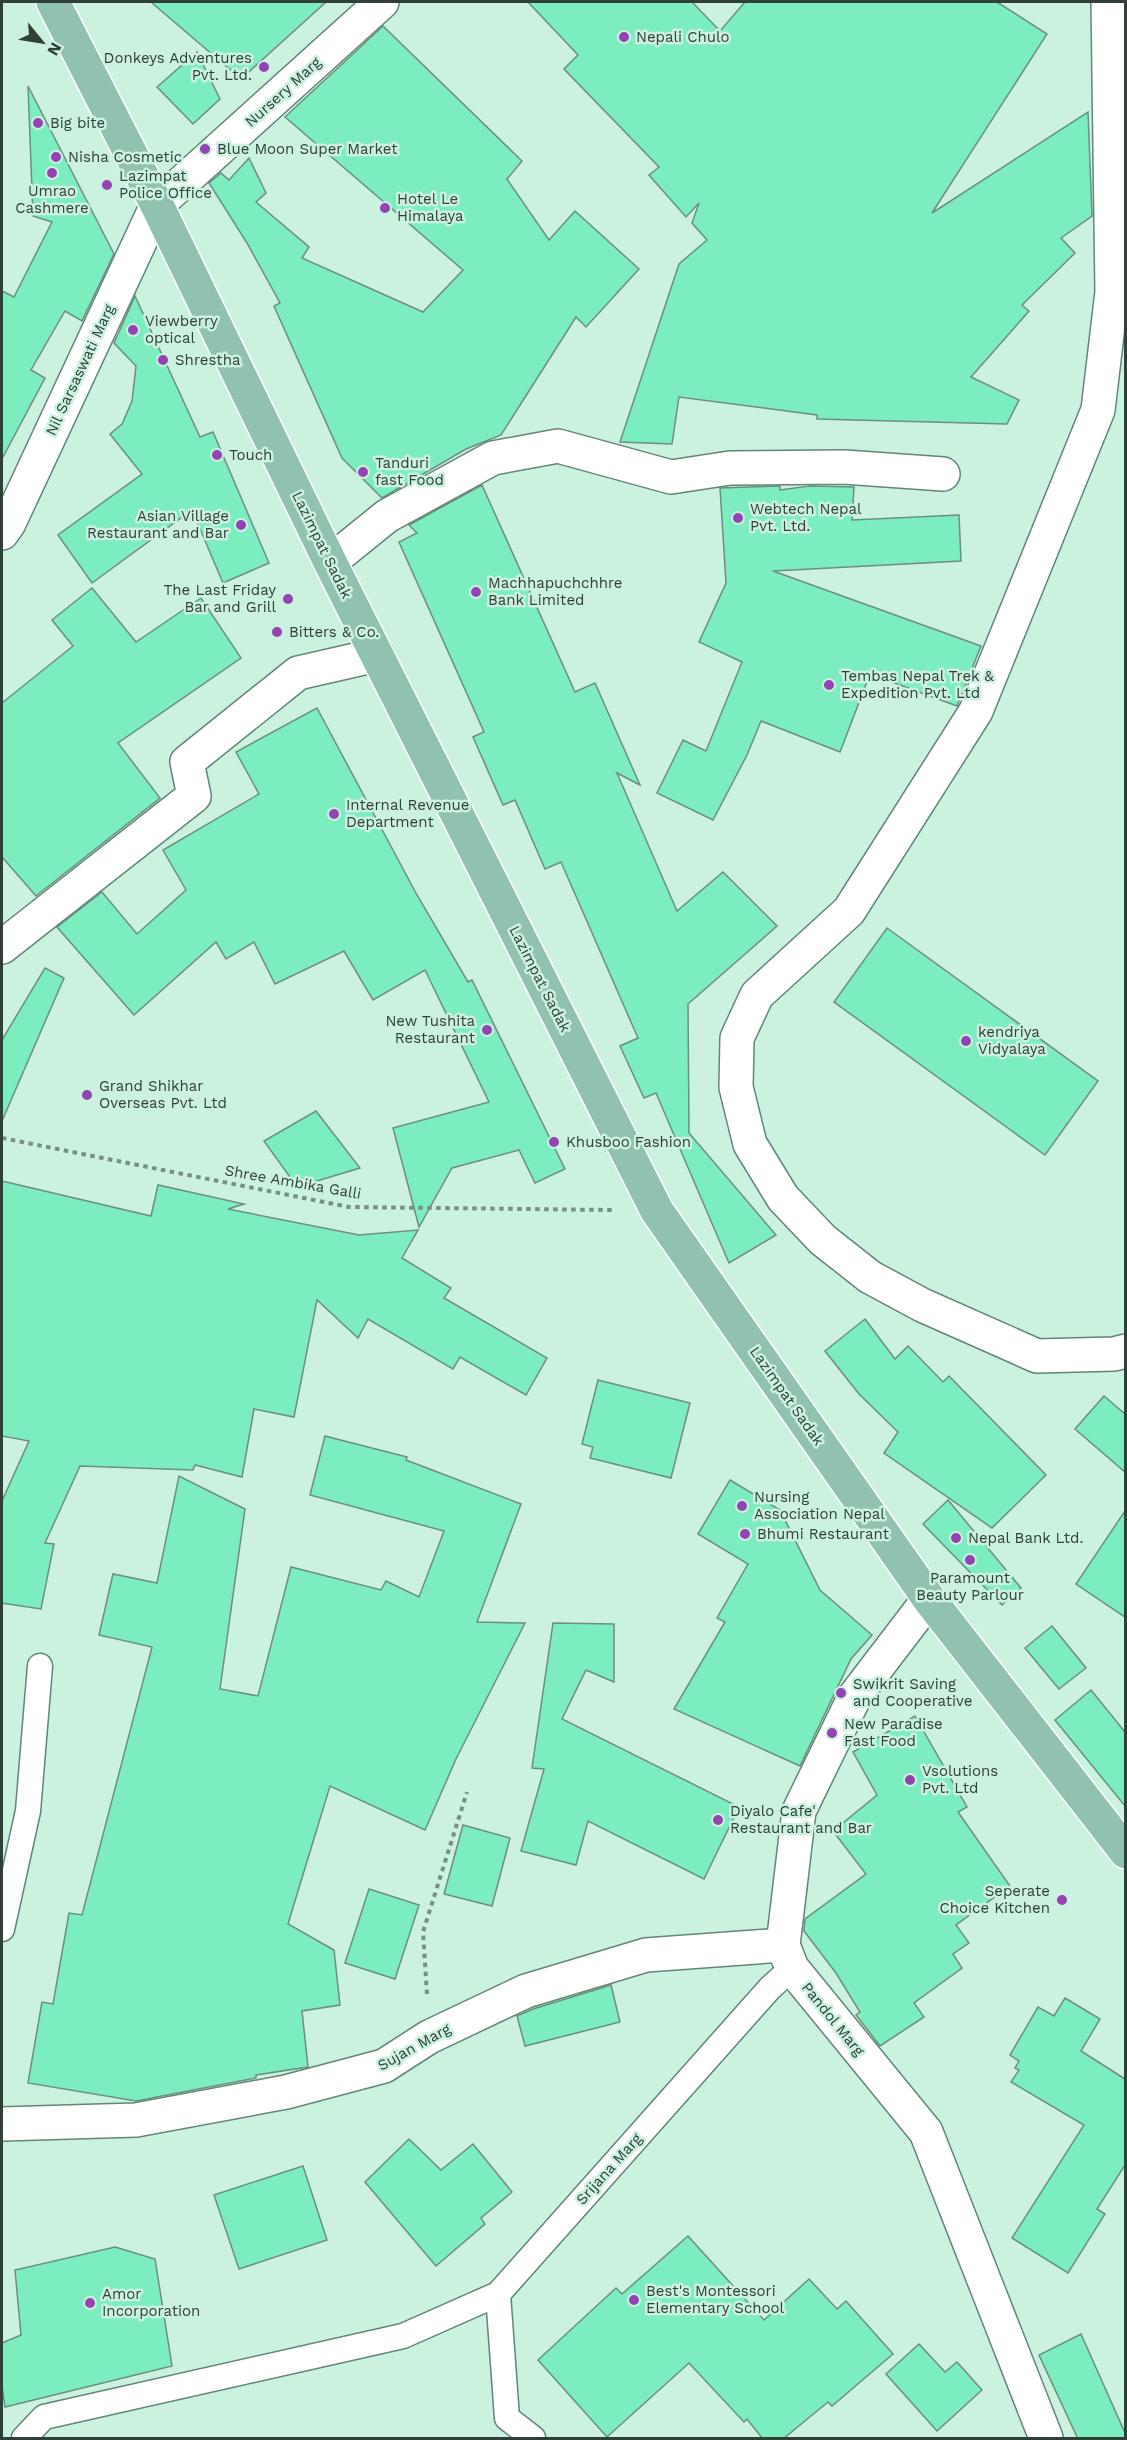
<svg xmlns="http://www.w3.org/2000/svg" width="1127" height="2440" font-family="'Work Sans',sans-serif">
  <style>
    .building { fill: #7bedbf; stroke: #6c8f7f; stroke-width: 1.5 }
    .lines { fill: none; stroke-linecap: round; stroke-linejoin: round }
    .service-casing { stroke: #638676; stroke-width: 27 }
    .minor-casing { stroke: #638676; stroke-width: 36 }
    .tertiary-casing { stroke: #638676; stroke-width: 36 }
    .primary-casing { stroke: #fff; stroke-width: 36 }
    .path { stroke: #779084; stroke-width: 4; stroke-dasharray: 4.5 4.5; stroke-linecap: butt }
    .service { stroke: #fff; stroke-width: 24 }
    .minor { stroke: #fff; stroke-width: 33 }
    .tertiary { stroke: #fff; stroke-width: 33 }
    .primary { stroke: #90c2af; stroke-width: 33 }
    .poi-dot { fill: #9443b3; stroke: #cbf1df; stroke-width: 2 }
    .labels { text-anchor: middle; stroke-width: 5; stroke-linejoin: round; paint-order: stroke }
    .poi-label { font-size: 15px; fill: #303f38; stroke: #cbf1df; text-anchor: start }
    .street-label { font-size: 15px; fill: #303f38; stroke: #cbf1df }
  </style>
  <rect width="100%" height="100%" fill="#cbf1df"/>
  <g class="building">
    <path d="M151 2H326L241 79Z"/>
    <path d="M528 2H692L720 31 745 2H997L1047 34 932 213 1088 112 1092 216 1061 238 1075 253 1022 305 1029 311 971 377 1019 400 1007 424 817 419V415L679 397 672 444 620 442 679 264 707 240 692 223 699 203 686 217 649 175 659 167 564 69 578 55Z"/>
    <path d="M383 26 522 161 507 179 549 240 575 211 639 269 586 327 576 317 501 435 466 449 382 498 342 458 274 306 280 303 247 243 209 183 221 173 229 180 249 158 266 193 256 202 309 247 302 258 423 312 463 270 285 117Z"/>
    <path d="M197 52 220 99 193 124 157 87Z"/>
    <path d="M28 86 114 254 82 321 65 311 31 370 45 378 2 459V291L14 297 52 222 33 216Z"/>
    <path d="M135 296 200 437 213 432 269 563 223 583 192 510 92 583 58 535 142 474 110 434 122 424 132 401 136 366 114 343Z"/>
    <path d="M482 485 575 692 595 683 640 785 617 773 677 911 723 872 777 926 688 1004 689 1133 776 1235 729 1263 656 1093 644 1098 620 1046 638 1038 561 862 545 869 515 800 503 805 473 737 484 732 399 542 417 533 409 525Z"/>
    <path d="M780 486V490L810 486 854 487 852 520 959 515 961 561 773 571 981 646 957 706 870 674 840 752 761 721 747 755 713 820 657 793 683 740 706 751 742 662 699 642 726 583 720 488Z"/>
    <path d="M92 588 136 642 201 598 241 658 118 743 160 798 36 896 2 857V703L73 646 52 620Z"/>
    <path d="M317 708 417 895 468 982 472 980 565 1169 535 1183 519 1150 452 1168 419 1227 393 1128 489 1102 425 970 373 1000 344 951 275 984 254 942 226 959 216 942 134 1015 57 927 102 892 137 934 186 890 163 850 259 794 236 752Z"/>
    <path d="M887 928 1098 1081 1045 1155 834 1002Z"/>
    <path d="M45 968 64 978 2 1121V1040Z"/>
    <path d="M316 1111 360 1168 297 1187 264 1141Z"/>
    <path d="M2 1181 151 1216 158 1185 244 1204 228 1209 359 1235 418 1230 402 1258 451 1288 444 1298 547 1358 526 1395 460 1357 453 1369 368 1319 358 1338 317 1300 294 1417 254 1409 242 1477 195 1465 193 1470 80 1466 45 1543 54 1544 41 1609 2 1603V1501L29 1441 2 1436Z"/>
    <path d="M865 1319 895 1359 908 1346 943 1382 949 1376 1046 1475 992 1528 884 1453 898 1432 859 1394 825 1351Z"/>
    <path d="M598 1380 690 1403 671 1478 590 1458 593 1447 582 1444Z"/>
    <path d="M1104 1396 1125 1414V1472L1075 1429Z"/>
    <path d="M325 1436 407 1457 406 1460 521 1504 477 1622 525 1623 456 1759 425 1830 330 1786 288 1924 334 1950 340 2005 302 2011 308 2067 256 2075V2078L136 2101 28 2083 42 2002 53 2004 69 1913 82 1915 152 1647 99 1635 113 1574 157 1583 179 1476 245 1509 220 1689 258 1696 291 1567 381 1590 386 1581 419 1597 444 1531 310 1495Z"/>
    <path d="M730 1480 780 1510 820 1590 872 1635 851 1659 800 1766 674 1709 725 1622 717 1618 748 1564 698 1534Z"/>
    <path d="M948 1500 1021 1588 1002 1605 923 1524Z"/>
    <path d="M1125 1511V1617L1076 1584Z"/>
    <path d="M553 1623 614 1624V1682L586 1670 562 1719 739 1807 704 1879 588 1821 576 1865 521 1851 544 1769 532 1768Z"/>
    <path d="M1052 1626 1086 1668 1059 1689 1025 1648Z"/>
    <path d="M1091 1690 1125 1732V1806L1055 1720Z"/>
    <path d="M915 1716 967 1807 958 1812 1010 1886 956 1925 969 1943 953 1954 962 1968 914 2003 924 2017 880 2046 856 2015 860 2012 836 1973 804 1931 805 1919 866 1874 833 1831 877 1795 853 1752Z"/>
    <path d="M463 1825 510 1838 492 1906 444 1894Z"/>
    <path d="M369 1889 419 1905 395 1979 345 1963Z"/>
    <path d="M611 1985 620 2022 525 2046 517 2016 533 2009Z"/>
    <path d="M1065 1998 1100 2019 1081 2051 1125 2079V2165L1097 2209 1105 2214 1068 2273 1012 2238 1084 2125 1011 2082 1019 2070 1015 2068 1019 2061 1010 2055 1038 2007 1054 2016Z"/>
    <path d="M409 2139 441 2170 473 2144 512 2192 481 2218 485 2224 436 2266 365 2182Z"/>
    <path d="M303 2166 327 2240 239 2269 214 2195Z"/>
    <path d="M688 2236 764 2320 809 2279 837 2309 846 2301 893 2354 832 2406 828 2402 783 2439H763L747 2419 744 2422 689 2363 607 2437 538 2360 616 2288 622 2294Z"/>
    <path d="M115 2247 155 2259 172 2366 5 2407 2 2386V2343L21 2335 15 2270Z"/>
    <path d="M1081 2334 1125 2433V2439H1078L1039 2355Z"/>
    <path d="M919 2344 945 2372 957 2362 982 2390 937 2431 886 2374Z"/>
  </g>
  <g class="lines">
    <g class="service-casing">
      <g id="service">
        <path d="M2 1929 28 1811 40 1666"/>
        <path d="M498 2294 507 2418 533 2438"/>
        <path d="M24 2438 44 2417 403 2336 498 2294 770 1988 792 1968"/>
      </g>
    </g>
    <g class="minor-casing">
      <g id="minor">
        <path d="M1108 2 1112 292 1098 410 976 711 849 911 757 995 737 1038 736 1087 750 1144 783 1198 823 1240 870 1277 922 1305 1037 1356 1114 1354 1126 1351"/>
        <path d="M2 533 9 523 157 205 382 2"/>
        <path d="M330 562 387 516 493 458 558 446 671 477 730 468 844 467 943 474"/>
        <path d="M2 947 194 796 187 762 298 673 377 655"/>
        <path d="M2 2124 136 2120 286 2092 384 2066 429 2037 526 1991 646 1955 783 1945"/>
      </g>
    </g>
    <g class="tertiary-casing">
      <path id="tertiary" d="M929 1599 855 1696 799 1811 783 1945 792 1968 926 2132 1046 2438"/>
    </g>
    <g class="primary-casing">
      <path id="primary" d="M53 2 157 205 330 562 657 1211 929 1599 1126 1852"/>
    </g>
    <g class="path">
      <path d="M2 1138 349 1207 612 1210"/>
      <path d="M427 1994 423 1932 467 1792"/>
    </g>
    <use href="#service" class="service"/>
    <use href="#minor" class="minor"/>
    <use href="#tertiary" class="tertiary"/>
    <use href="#primary" class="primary"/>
  </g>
  <g class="poi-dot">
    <circle cx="624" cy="37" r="6"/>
    <circle cx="264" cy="67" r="6"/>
    <circle cx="38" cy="123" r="6"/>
    <circle cx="205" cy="149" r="6"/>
    <circle cx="56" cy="157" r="6"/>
    <circle cx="52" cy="173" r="6"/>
    <circle cx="107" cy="185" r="6"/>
    <circle cx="385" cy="208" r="6"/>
    <circle cx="133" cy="330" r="6"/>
    <circle cx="163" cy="360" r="6"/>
    <circle cx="217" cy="455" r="6"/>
    <circle cx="363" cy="472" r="6"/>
    <circle cx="738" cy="518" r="6"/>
    <circle cx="241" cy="525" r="6"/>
    <circle cx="476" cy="592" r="6"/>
    <circle cx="288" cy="599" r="6"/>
    <circle cx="277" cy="632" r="6"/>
    <circle cx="829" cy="685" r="6"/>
    <circle cx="334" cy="814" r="6"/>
    <circle cx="487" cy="1030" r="6"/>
    <circle cx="966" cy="1041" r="6"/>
    <circle cx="87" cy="1095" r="6"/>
    <circle cx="554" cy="1142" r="6"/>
    <circle cx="742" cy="1506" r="6"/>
    <circle cx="745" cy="1534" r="6"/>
    <circle cx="956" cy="1538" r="6"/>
    <circle cx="970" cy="1560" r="6"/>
    <circle cx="841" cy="1693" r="6"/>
    <circle cx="832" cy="1733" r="6"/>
    <circle cx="910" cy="1780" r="6"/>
    <circle cx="718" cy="1820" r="6"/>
    <circle cx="1062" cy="1900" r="6"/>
    <circle cx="634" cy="2300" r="6"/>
    <circle cx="90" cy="2303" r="6"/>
  </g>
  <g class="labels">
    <g class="poi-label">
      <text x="636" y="42">Nepali Chulo</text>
      <text x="252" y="63" text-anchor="end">Donkeys Adventures<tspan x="252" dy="17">Pvt. Ltd.</tspan></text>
      <text x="50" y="128">Big bite</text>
      <text x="217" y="154">Blue Moon Super Market</text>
      <text x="68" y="162">Nisha Cosmetic</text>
      <text x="119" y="181">Lazimpat<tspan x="119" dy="17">Police Office</tspan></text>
      <text x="52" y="196" text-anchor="middle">Umrao<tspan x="52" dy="17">Cashmere</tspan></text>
      <text x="397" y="204">Hotel Le<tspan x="397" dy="17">Himalaya</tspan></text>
      <text x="145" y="326">Viewberry<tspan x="145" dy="17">optical</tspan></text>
      <text x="175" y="365">Shrestha</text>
      <text x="229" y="460">Touch</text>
      <text x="375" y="468">Tanduri<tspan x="375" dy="17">fast Food</tspan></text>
      <text x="750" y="514">Webtech Nepal<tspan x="750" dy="17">Pvt. Ltd.</tspan></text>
      <text x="229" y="521" text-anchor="end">Asian Village<tspan x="229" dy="17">Restaurant and Bar</tspan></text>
      <text x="488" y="588">Machhapuchchhre<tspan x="488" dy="17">Bank Limited</tspan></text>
      <text x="276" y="595" text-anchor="end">The Last Friday<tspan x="276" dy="17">Bar and Grill</tspan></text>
      <text x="289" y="637">Bitters &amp; Co.</text>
      <text x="841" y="681">Tembas Nepal Trek &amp;<tspan x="841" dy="17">Expedition Pvt. Ltd</tspan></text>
      <text x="346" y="810">Internal Revenue<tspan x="346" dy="17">Department</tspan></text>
      <text x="475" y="1026" text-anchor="end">New Tushita<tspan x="475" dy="17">Restaurant</tspan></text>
      <text x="978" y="1037">kendriya<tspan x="978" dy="17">Vidyalaya</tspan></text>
      <text x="99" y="1091">Grand Shikhar<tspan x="99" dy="17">Overseas Pvt. Ltd</tspan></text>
      <text x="566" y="1147">Khusboo Fashion</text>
      <text x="754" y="1502">Nursing<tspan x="754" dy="17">Association Nepal</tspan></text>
      <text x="757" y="1539">Bhumi Restaurant</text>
      <text x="968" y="1543">Nepal Bank Ltd.</text>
      <text x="970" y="1583" text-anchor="middle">Paramount<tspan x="970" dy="17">Beauty Parlour</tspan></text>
      <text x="853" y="1689">Swikrit Saving<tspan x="853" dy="17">and Cooperative</tspan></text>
      <text x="844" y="1729">New Paradise<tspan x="844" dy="17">Fast Food</tspan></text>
      <text x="922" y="1776">Vsolutions<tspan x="922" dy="17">Pvt. Ltd</tspan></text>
      <text x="730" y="1816">Diyalo Cafe'<tspan x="730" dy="17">Restaurant and Bar</tspan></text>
      <text x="1050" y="1896" text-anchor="end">Seperate<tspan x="1050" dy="17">Choice Kitchen</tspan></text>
      <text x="646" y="2296">Best's Montessori<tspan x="646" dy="17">Elementary School</tspan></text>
      <text x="102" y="2299">Amor<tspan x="102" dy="17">Incorporation</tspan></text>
    </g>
    <g class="street-label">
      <text transform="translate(283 92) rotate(-42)" y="5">Nursery Marg</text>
      <text transform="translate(80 370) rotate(-65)" y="5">Nil Sarsaswati Marg</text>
      <text transform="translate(322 545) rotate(64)" y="5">Lazimpat Sadak</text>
      <text transform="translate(540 979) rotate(63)" y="5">Lazimpat Sadak</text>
      <text transform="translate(293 1182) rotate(10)" y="5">Shree Ambika Galli</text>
      <text transform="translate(787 1396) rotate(55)" y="5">Lazimpat Sadak</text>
      <text transform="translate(833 2019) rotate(51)" y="5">Pandol Marg</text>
      <text transform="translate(414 2047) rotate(-29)" y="5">Sujan Marg</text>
      <text transform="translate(609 2169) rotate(-48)" y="5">Srijana Marg</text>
    </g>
  </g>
  <rect width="1127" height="2440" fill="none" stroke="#303f38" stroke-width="6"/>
  <g transform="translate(42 42) rotate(120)" stroke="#cbf1df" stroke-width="4.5" paint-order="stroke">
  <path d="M0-4.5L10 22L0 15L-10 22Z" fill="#303f38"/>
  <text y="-9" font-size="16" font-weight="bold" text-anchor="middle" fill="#303f38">N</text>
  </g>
</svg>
